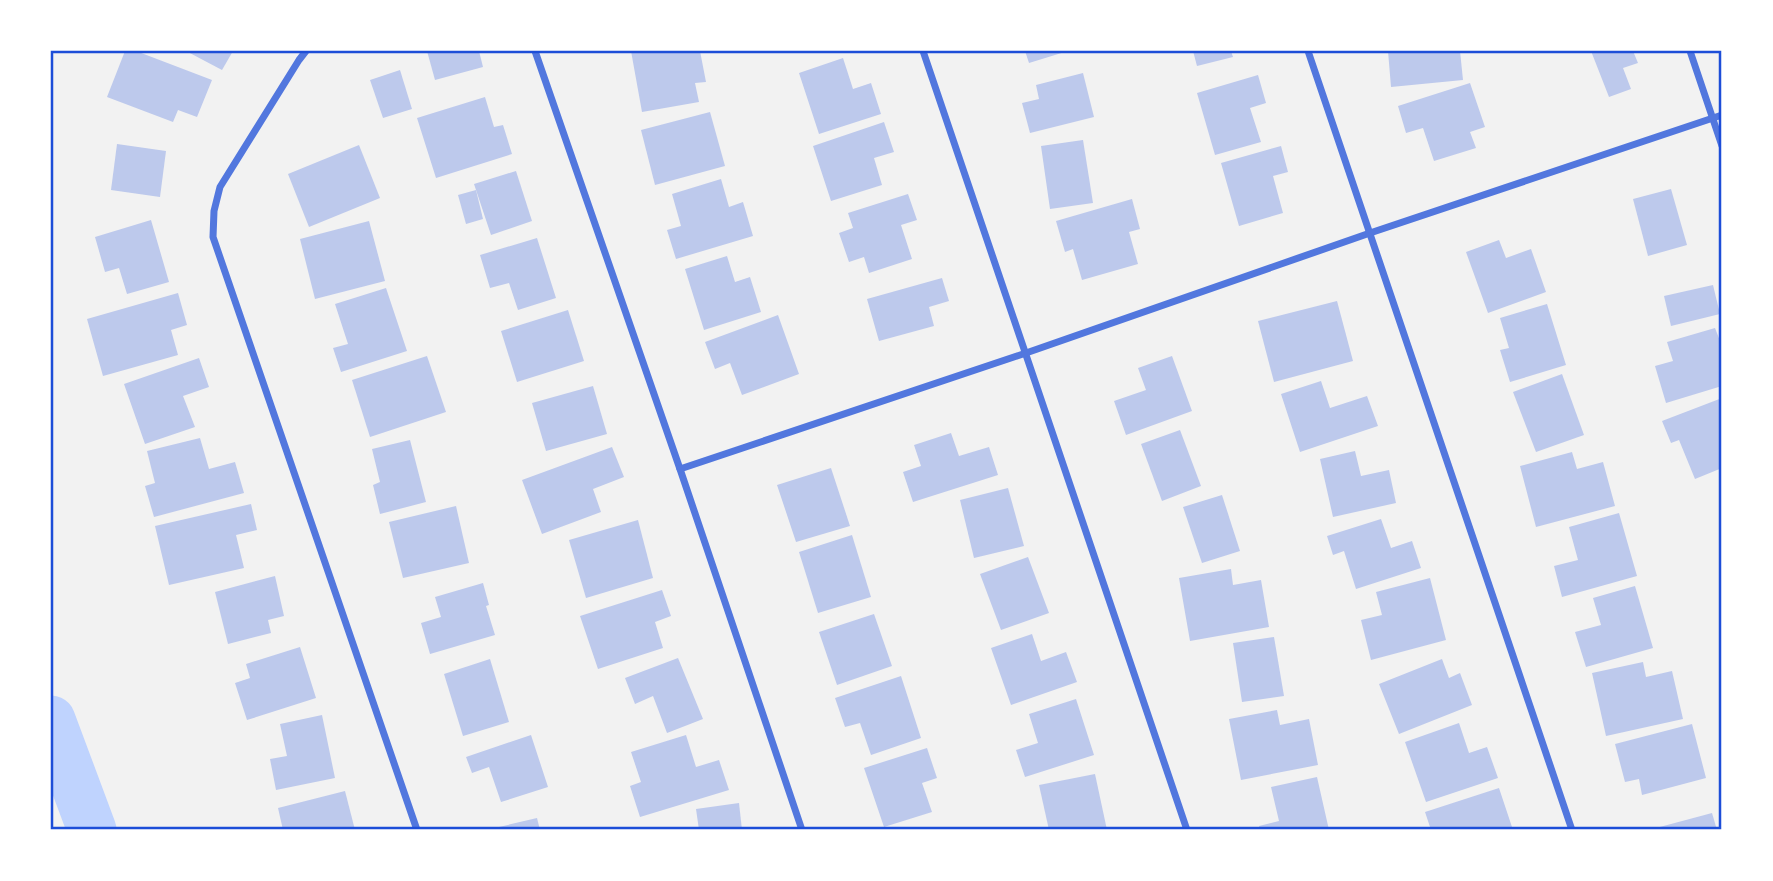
<svg xmlns="http://www.w3.org/2000/svg" width="1773" height="881" font-family="'Noto Sans',sans-serif">
  <style>
    .lines { fill: none; stroke-linecap: round; stroke-linejoin: round }
    .river { stroke: #bfd3fe; stroke-width: 49 }
    .building { fill: #bdc9ec }
    .minor { stroke: #5277de; stroke-width: 7 }
    .neatline { fill: none; stroke: #1d4ed8; stroke-width: 2.5 }
  </style>
  <rect width="100%" height="100%" fill="#f2f2f2"/>
  <g class="lines">
    <path class="river" d="M51 720 92 830"/>
  </g>
  <g class="building">
    <path d="M125 51H136L212 80 197 117 178 110 173 122 107 97Z"/>
    <path d="M186 51H233L222 70Z"/>
    <path d="M427 51H479L483 67 435 80Z"/>
    <path d="M631 51H700L706 82 695 83 699 102 642 112Z"/>
    <path d="M1025 51H1068L1029 63Z"/>
    <path d="M1193 51H1231L1233 57 1197 66Z"/>
    <path d="M1388 51H1460L1463 80 1391 87Z"/>
    <path d="M1591 51H1633L1638 63 1623 68 1631 89 1609 97Z"/>
    <path d="M843 58 853 89 871 83 881 114 819 134 799 73Z"/>
    <path d="M400 70 412 109 383 118 370 80Z"/>
    <path d="M1083 73 1094 117 1030 133 1022 103 1039 99 1036 85Z"/>
    <path d="M1258 75 1266 103 1250 108 1261 142 1215 155 1197 93Z"/>
    <path d="M1470 83 1485 127 1470 132 1476 148 1434 161 1423 128 1406 133 1398 106Z"/>
    <path d="M485 97 494 127 503 125 512 154 436 178 417 118Z"/>
    <path d="M710 112 725 166 655 185 641 130Z"/>
    <path d="M884 122 894 152 874 158 882 185 831 201 813 146Z"/>
    <path d="M1083 140 1093 203 1050 209 1041 146Z"/>
    <path d="M117 144 166 151 160 197 111 190Z"/>
    <path d="M359 145 380 198 309 227 288 174Z"/>
    <path d="M1281 146 1288 172 1273 176 1283 213 1239 226 1221 163Z"/>
    <path d="M516 171 532 221 491 235 474 184Z"/>
    <path d="M721 179 729 207 743 202 753 236 676 259 667 230 681 226 672 194Z"/>
    <path d="M1671 189 1687 245 1648 256 1633 199Z"/>
    <path d="M476 190 483 219 466 224 458 195Z"/>
    <path d="M908 194 917 220 901 225 912 259 869 273 864 257 849 262 839 233 853 228 848 213Z"/>
    <path d="M1132 199 1140 229 1129 232 1138 264 1082 280 1073 249 1065 252 1056 221Z"/>
    <path d="M151 220 169 282 127 294 119 268 105 272 95 237Z"/>
    <path d="M369 221 385 281 315 299 300 239Z"/>
    <path d="M537 238 556 298 518 310 509 283 490 288 480 255Z"/>
    <path d="M1499 240 1506 258 1531 249 1546 292 1488 313 1466 252Z"/>
    <path d="M727 256 735 282 750 277 761 312 704 330 685 269Z"/>
    <path d="M942 278 949 301 929 307 934 326 879 341 867 299Z"/>
    <path d="M1713 285 1720 314 1671 326 1664 296Z"/>
    <path d="M386 288 407 351 341 372 333 348 348 344 335 304Z"/>
    <path d="M178 293 187 325 171 330 178 355 103 376 87 319Z"/>
    <path d="M1337 301 1353 361 1274 382 1258 321Z"/>
    <path d="M1547 304 1566 365 1510 382 1500 350 1509 348 1500 318Z"/>
    <path d="M568 310 584 361 517 382 501 331Z"/>
    <path d="M778 315 799 374 742 395 730 363 715 369 705 342Z"/>
    <path d="M1715 328 1722 346V386L1666 403 1655 366 1673 361 1667 342Z"/>
    <path d="M427 356 446 412 370 437 352 380Z"/>
    <path d="M1172 356 1192 411 1126 435 1114 401 1146 390 1138 368Z"/>
    <path d="M199 358 209 387 183 396 195 427 145 444 124 384Z"/>
    <path d="M1562 374 1584 435 1536 452 1513 392Z"/>
    <path d="M1321 381 1330 408 1367 396 1378 426 1300 452 1281 394Z"/>
    <path d="M593 386 607 434 546 451 532 403Z"/>
    <path d="M1722 398V468L1695 479 1679 440 1671 443 1662 421Z"/>
    <path d="M1180 430 1201 486 1162 501 1141 444Z"/>
    <path d="M951 433 959 456 989 447 998 475 913 502 903 472 921 466 914 445Z"/>
    <path d="M200 438 209 469 235 462 244 493 154 517 145 486 155 483 147 451Z"/>
    <path d="M410 440 426 502 380 514 373 485 380 482 372 449Z"/>
    <path d="M612 447 624 477 593 489 601 512 542 534 522 480Z"/>
    <path d="M1355 451 1361 476 1389 470 1396 503 1333 517 1320 459Z"/>
    <path d="M1572 452 1577 469 1603 462 1615 506 1536 527 1520 466Z"/>
    <path d="M831 468 850 526 796 542 777 485Z"/>
    <path d="M1008 488 1024 546 974 558 960 500Z"/>
    <path d="M1222 495 1240 551 1202 563 1183 507Z"/>
    <path d="M251 504 257 530 236 535 244 568 169 585 155 526Z"/>
    <path d="M456 506 469 563 403 578 389 522Z"/>
    <path d="M1619 513 1637 576 1562 597 1554 566 1578 560 1569 527Z"/>
    <path d="M1381 519 1391 548 1412 541 1421 568 1356 589 1344 551 1333 555 1327 536Z"/>
    <path d="M638 520 653 578 586 598 569 540Z"/>
    <path d="M852 535 871 597 818 613 799 552Z"/>
    <path d="M1028 557 1049 613 1001 630 980 574Z"/>
    <path d="M1231 569 1233 585 1261 580 1269 627 1190 641 1179 578Z"/>
    <path d="M275 576 284 616 268 620 271 633 228 644 215 592Z"/>
    <path d="M1430 578 1446 640 1371 660 1361 620 1382 615 1376 592Z"/>
    <path d="M483 583 489 605 486 606 495 635 430 654 421 623 441 617 435 597Z"/>
    <path d="M1635 586 1653 648 1586 667 1575 632 1601 625 1593 598Z"/>
    <path d="M662 590 671 616 655 622 663 648 598 669 580 616Z"/>
    <path d="M874 614 892 666 837 685 819 632Z"/>
    <path d="M1032 634 1041 661 1066 652 1077 682 1011 705 991 648Z"/>
    <path d="M1274 637 1284 696 1242 702 1233 643Z"/>
    <path d="M300 647 316 698 247 720 235 683 250 678 246 664Z"/>
    <path d="M678 658 703 719 667 733 653 696 635 704 625 678Z"/>
    <path d="M490 659 509 722 463 736 444 674Z"/>
    <path d="M1442 659 1449 678 1460 673 1472 705 1399 734 1379 684Z"/>
    <path d="M1643 662 1646 677 1672 671 1683 719 1606 736 1592 673Z"/>
    <path d="M901 676 921 738 871 755 860 723 845 727 835 698Z"/>
    <path d="M1076 699 1094 755 1025 777 1016 750 1038 743 1029 714Z"/>
    <path d="M1277 710 1280 725 1309 719 1318 765 1241 780 1229 719Z"/>
    <path d="M322 715 335 778 276 790 270 759 287 756 280 724Z"/>
    <path d="M1459 723 1469 753 1487 747 1498 778 1426 802 1405 742Z"/>
    <path d="M1692 724 1706 778 1642 795 1639 779 1625 782 1615 744Z"/>
    <path d="M531 735 548 787 501 802 489 767 472 773 466 757Z"/>
    <path d="M686 735 696 767 719 760 729 790 640 817 630 786 641 782 631 752Z"/>
    <path d="M927 748 937 778 922 783 932 812 884 827 864 768Z"/>
    <path d="M1095 774 1107 830H1049L1039 785Z"/>
    <path d="M1317 777 1329 830H1260L1259 826 1279 821 1271 787Z"/>
    <path d="M1499 788 1513 830H1431L1425 812Z"/>
    <path d="M345 791 355 830H283L278 808Z"/>
    <path d="M739 803 742 830H699L696 809Z"/>
    <path d="M1712 813 1717 830H1656V828Z"/>
    <path d="M537 818 540 830H500L499 827Z"/>
  </g>
  <g class="lines">
    <g class="minor">
      <path d="M306 51 299 60 220 187 214 211 213 237 417 830"/>
      <path d="M535 51 680 469 802 830"/>
      <path d="M923 51 1187 830"/>
      <path d="M1308 51 1572 830"/>
      <path d="M1690 51 1722 146"/>
      <path d="M680 469 1026 353 1370 233 1722 115"/>
    </g>
  </g>
  <rect width="1773" height="881" fill="none" stroke="#ffffff" stroke-width="105"/>
  <rect x="52" y="52" width="1668" height="776" class="neatline"/>
</svg>
